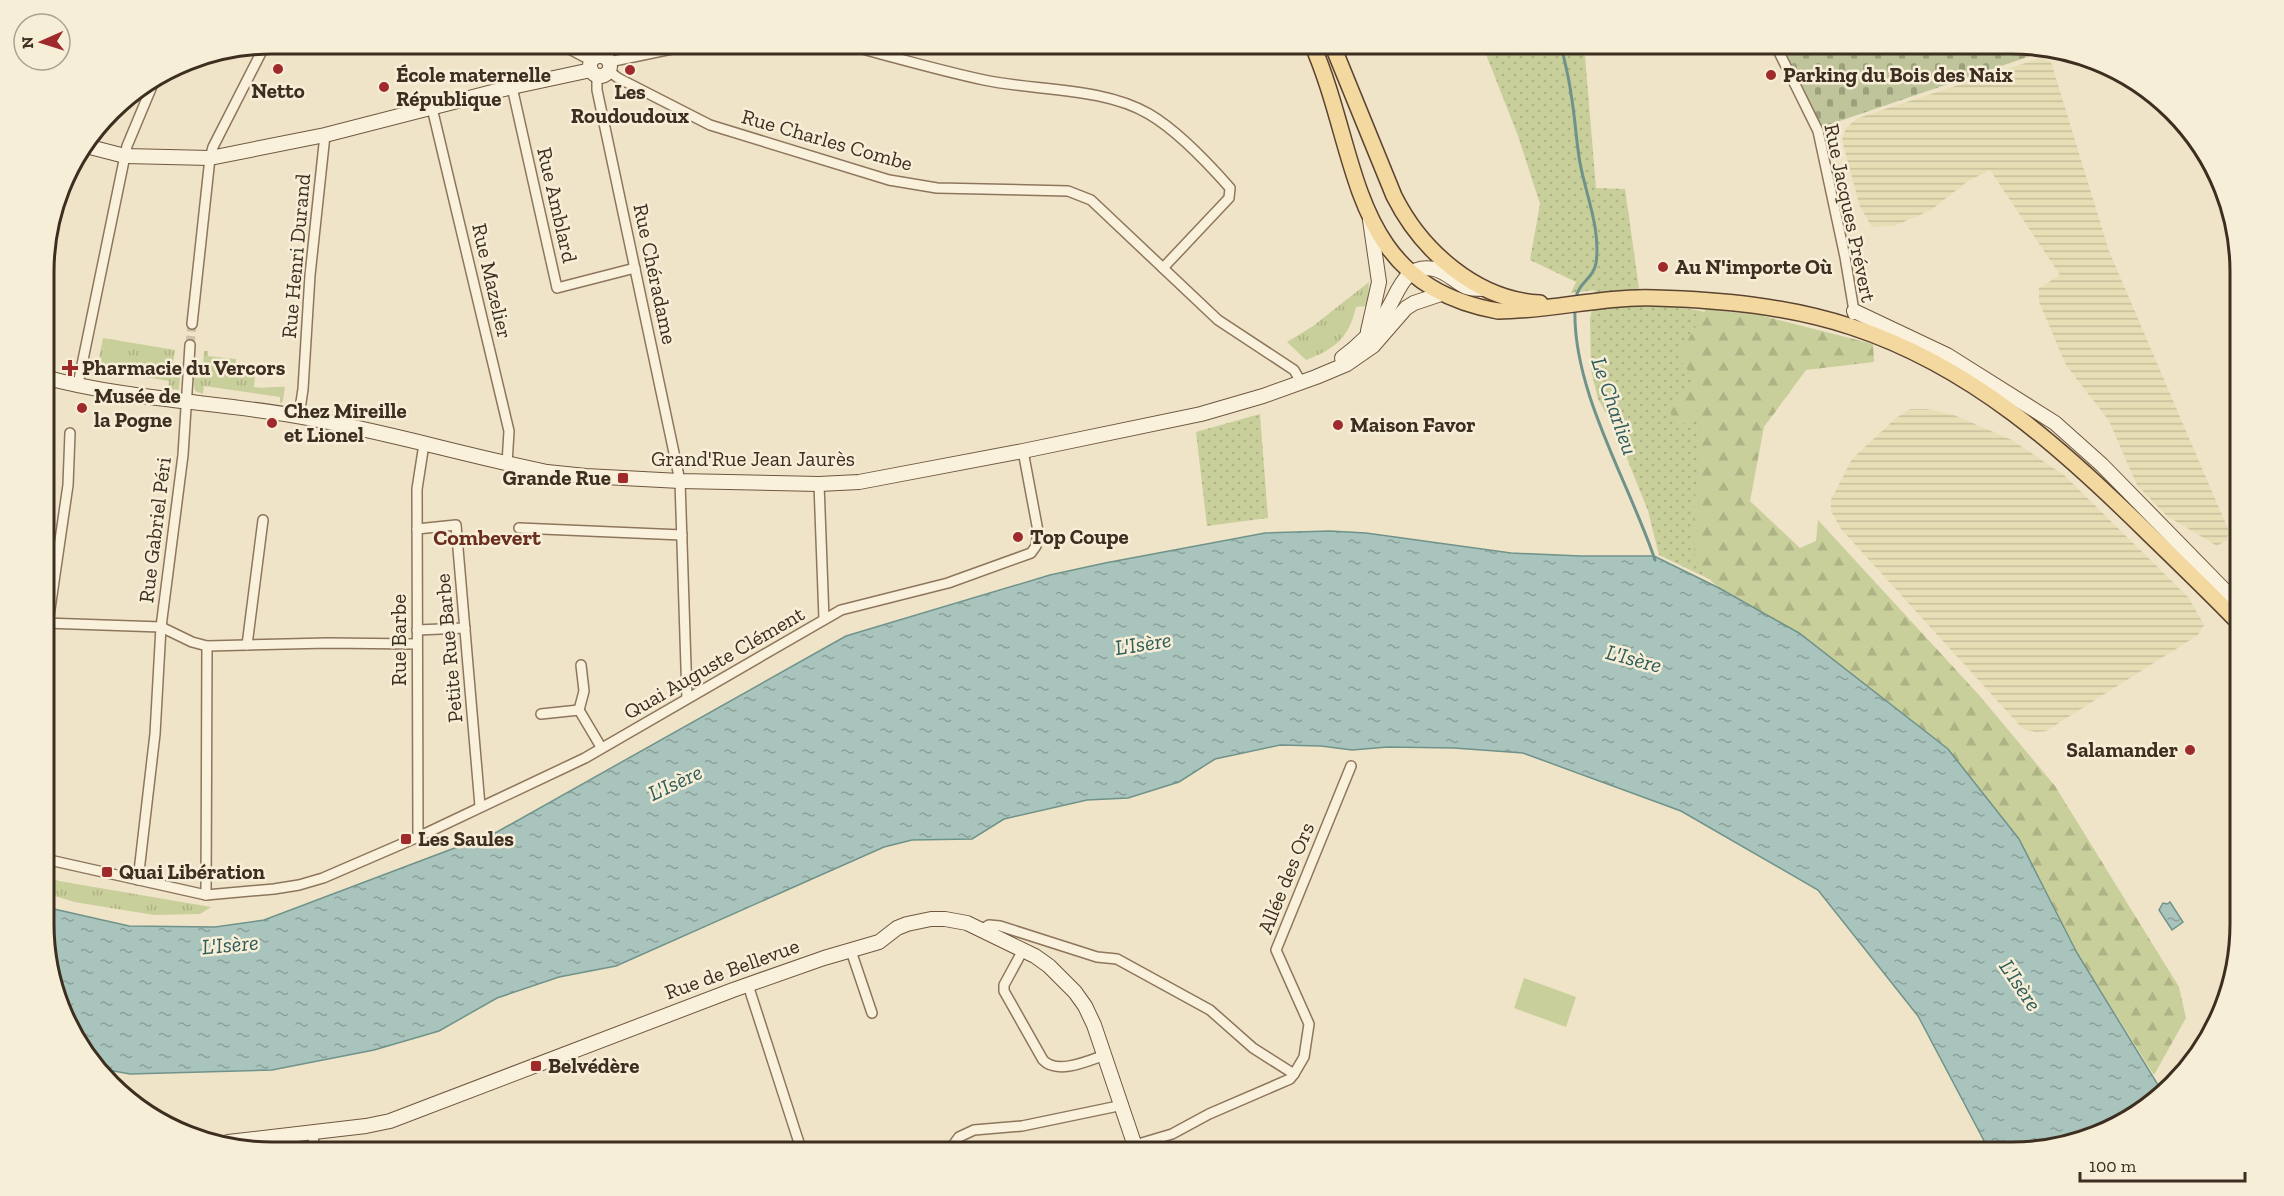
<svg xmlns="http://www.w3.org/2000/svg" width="2284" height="1196" font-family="'Zilla Slab',serif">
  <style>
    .farmland { fill: url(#farmland-rules) }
    .grass { fill: url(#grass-dots) }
    .forest { fill: url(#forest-firs) }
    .cemetery { fill: url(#cemetery-stones) }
    .park { fill: url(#park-tufts) }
    .pitch { fill: #c9cf9b }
    .water { fill: url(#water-ripples); stroke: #6f938a; stroke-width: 1.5 }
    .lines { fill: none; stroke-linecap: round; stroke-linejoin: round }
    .stream { stroke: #6f938a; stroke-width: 3 }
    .street-tunnel { stroke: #ccc0a6; stroke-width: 9; stroke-dasharray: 9 4.5; stroke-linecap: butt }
    .street-casing { stroke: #8d765c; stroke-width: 12 }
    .secondary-casing { stroke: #6f573f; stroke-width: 16 }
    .primary-casing { stroke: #5b4430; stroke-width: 18 }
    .street { stroke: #faf1dc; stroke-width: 9 }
    .secondary { stroke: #faf1dc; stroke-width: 14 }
    .primary { stroke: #f3d9a0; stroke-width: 15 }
    .poi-dot { fill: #9e2a2b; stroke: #f7eed8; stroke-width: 2 }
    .labels { text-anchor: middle; stroke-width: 5; stroke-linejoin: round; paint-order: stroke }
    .poi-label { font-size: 21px; font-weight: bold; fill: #3d2e20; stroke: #f7eed8; text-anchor: start }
    .street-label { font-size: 21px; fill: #3d2e20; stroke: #f7eed8 }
    .water-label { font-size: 22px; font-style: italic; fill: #2f5d5a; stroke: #f7eed8 }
    .neighbourhood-label { font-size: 22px; font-weight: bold; fill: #6b2e1e; stroke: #f7eed8 }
    .rim { fill: none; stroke: #3d2e20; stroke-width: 3 }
  </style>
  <defs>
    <pattern id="farmland-rules" width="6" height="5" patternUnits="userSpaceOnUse" patternTransform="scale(1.5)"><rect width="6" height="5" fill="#e6deb5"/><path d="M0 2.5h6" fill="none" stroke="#c6bf9b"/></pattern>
    <pattern id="grass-dots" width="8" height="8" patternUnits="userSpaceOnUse" patternTransform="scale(1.5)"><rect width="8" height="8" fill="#c9cf9b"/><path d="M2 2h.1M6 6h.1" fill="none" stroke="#aeb285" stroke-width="1.8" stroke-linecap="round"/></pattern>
    <pattern id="forest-firs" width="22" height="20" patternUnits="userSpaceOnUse" patternTransform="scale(1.5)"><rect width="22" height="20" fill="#c9cf9b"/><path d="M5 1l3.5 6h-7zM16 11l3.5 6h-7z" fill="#aeb285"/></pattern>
    <pattern id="cemetery-stones" width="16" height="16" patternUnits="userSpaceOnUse" patternTransform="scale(1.5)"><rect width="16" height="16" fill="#bfc49a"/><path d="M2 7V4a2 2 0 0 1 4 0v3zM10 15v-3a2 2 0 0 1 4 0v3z" fill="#9ca07d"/></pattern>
    <pattern id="park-tufts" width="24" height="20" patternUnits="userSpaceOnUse" patternTransform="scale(1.5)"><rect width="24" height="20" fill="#c9cf9b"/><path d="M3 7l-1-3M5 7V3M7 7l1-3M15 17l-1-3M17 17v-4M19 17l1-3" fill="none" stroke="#aeb285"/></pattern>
    <pattern id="water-ripples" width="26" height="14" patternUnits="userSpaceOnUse" patternTransform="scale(1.5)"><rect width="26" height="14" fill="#a9c4bc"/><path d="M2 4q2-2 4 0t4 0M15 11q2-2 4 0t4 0" fill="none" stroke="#8ba098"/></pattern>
  </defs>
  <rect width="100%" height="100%" fill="#f0e4c8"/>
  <g class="farmland">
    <path d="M2041 58 2051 62 2109 251 2228 529 2227 540 2217 546 2167 516 2137 485 2109 421 2066 365 2039 302V288L2060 275 1990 170 1968 181 1931 210 1894 226 1872 227 1860 207 1842 140 1846 128 1858 118Z"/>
    <path d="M1910 409H1927L1954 415 2012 440 2065 476 2188 597 2204 625 2198 635 2046 731 2036 732 2023 729 1841 529 1831 511V500L1852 459 1896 418Z"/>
  </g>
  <g class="grass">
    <path d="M1482 44H1584L1596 188 1625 189 1641 302 1696 310 1810 336 1775 413 1725 438 1709 579 1659 555 1648 511 1616 431 1598 399 1591 370 1590 319 1595 290 1571 293 1576 282 1530 260 1540 204 1518 136Z"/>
    <path d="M1260 414 1268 518 1207 526 1196 432Z"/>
  </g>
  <path class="forest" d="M1706 309 1759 315 1873 344 1874 362 1806 370 1764 427 1750 501 1800 548 1816 541 1818 520 1979 695 2055 786 2179 987 2186 1018 2154 1075 2077 953 2019 839 1948 749 1799 633 1719 588 1695 566 1693 525 1701 418 1675 426 1668 405 1697 383 1678 357Z"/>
  <path class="cemetery" d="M1782 44H2012L2042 52 1822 127Z"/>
  <g class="park">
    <path d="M1369 282 1368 306 1356 307C1349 338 1335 349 1306 360L1287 342 1313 326Z"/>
    <path d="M103 338 175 350 171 375 180 376 179 390 168 389 169 381 98 369 97 377 87 375 89 362 98 363Z"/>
    <path d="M204 351H208V356L236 359V363L256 366 254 387C264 389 274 386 285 387L283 401 280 404V397L204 386 203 394 195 391 193 377 202 378Z"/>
    <path d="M45 876 59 881 211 907 200 914 154 915 74 902 45 893Z"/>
  </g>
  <path class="pitch" d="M1524 978 1576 997 1566 1027 1514 1008Z"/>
  <g class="water">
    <path d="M1330 531 1366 533 1511 553 1581 556H1654L1719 588 1799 633 1948 749 2019 839 2077 953 2163 1093C2155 1100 2147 1109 2138 1115 2092 1143 2043 1152 1990 1152L1918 1016 1818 890 1681 811 1523 753 1454 748 1388 747 1352 750 1321 746 1280 745 1215 759 1179 782 1128 798 1087 800 1004 819 972 839 912 840 884 847 616 966 559 977 497 998 439 1031 374 1050 272 1070 130 1074 97 1068 82 1051 46 955 45 907 129 926 215 927 264 920 497 832 846 636 1050 575 1105 563 1265 533Z"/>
    <path d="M2170 902 2183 922 2172 930 2159 910 2163 903 2167 904Z"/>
  </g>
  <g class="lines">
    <g class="stream">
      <path d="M1561 44C1564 60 1569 77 1571 94 1575 116 1576 140 1580 163 1586 195 1601 230 1596 263 1594 278 1578 283 1576 298"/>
      <path d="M1575 308C1572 391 1629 482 1655 560"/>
    </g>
    <path class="street-tunnel" d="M190 345 192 324"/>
    <g class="street-casing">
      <g id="street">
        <path d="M560 44 592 61"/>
        <path d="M843 44C890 56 937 70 984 80 1036 91 1103 87 1149 114 1178 131 1208 163 1230 188L1229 198 1163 268"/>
        <path d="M1775 44 1818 131 1845 257 1854 311 1853 315"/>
        <path d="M609 62 696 44"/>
        <path d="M609 71 618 78 710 125 889 180 937 188 1068 191 1091 200 1218 320 1294 370 1301 382"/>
        <path d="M597 76V90L680 481 687 698"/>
        <path d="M512 87 557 288 635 268"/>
        <path d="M432 108 509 431 507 464"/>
        <path d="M192 324 210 158 213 147 265 45"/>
        <path d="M78 384 127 146 155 79"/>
        <path d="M299 416 303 389 310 275 325 135"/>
        <path d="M819 484 824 619"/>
        <path d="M519 528 682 535"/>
        <path d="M417 529 456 525 480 806"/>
        <path d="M45 623 161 627 192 642 207 646 328 643 417 644"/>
        <path d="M48 623 68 485 70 433"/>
        <path d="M417 630 465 628"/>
        <path d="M247 645 263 520"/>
        <path d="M579 710 584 691 581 665"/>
        <path d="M541 714 579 710 601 747"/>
        <path d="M418 837 417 489 424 444"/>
        <path d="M45 859 206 895 274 889 299 885 323 878 418 837 585 758 841 610 948 583 1031 553 1036 546 1038 531 1023 451"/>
        <path d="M138 880 155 734 161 627 183 455 190 345"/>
        <path d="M206 895 207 646"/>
        <path d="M982 929 989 925 1000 926 1097 957 1117 959 1210 1010 1253 1048 1294 1074"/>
        <path d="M1023 950 1004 985V991L1043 1060C1057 1075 1088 1061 1105 1055"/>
        <path d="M851 951 872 1013"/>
        <path d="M748 985 802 1152"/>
        <path d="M312 1133 316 1152"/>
        <path d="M1135 1145 1172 1134 1209 1114 1290 1079 1294 1074 1304 1057 1309 1024 1276 950 1351 766"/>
        <path d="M948 1152 959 1137 974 1130 1022 1126 1123 1105"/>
      </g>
    </g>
    <g class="secondary-casing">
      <g id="secondary">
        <circle cx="600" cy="66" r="10"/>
        <path d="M86 146 125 156 210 158 325 135 512 87 591 70"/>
        <path d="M1854 311 1947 355 2055 423 2102 465 2240 606"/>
        <path d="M1368 331 1379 282 1370 220"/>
        <path d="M1342 358C1357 347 1373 331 1384 315 1398 296 1402 263 1434 269 1446 271 1455 282 1466 287 1471 289 1479 289 1485 289"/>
        <path d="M44 377C124 399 215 402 297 416 381 430 463 455 547 472L586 476 680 481 819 484 859 482 1023 451 1201 414 1263 396 1316 377 1347 364 1373 346 1406 308 1414 303 1441 294"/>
        <path d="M228 1142 366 1126 390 1121 733 990 824 958 879 942 897 928 907 924 931 919H945L967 923 1035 956 1049 966 1075 992 1085 1006 1094 1025 1137 1152"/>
      </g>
    </g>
    <g class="primary-casing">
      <g id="primary">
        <path d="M1312 44C1361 155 1347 284 1498 311 1550 311 1602 296 1655 298 1722 300 1788 306 1852 327 1971 366 2062 448 2150 535 2180 564 2210 593 2240 624"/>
        <path d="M1332 44 1394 196C1421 250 1476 300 1540 303"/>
      </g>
    </g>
    <use href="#street" class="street"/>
    <use href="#secondary" class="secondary"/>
    <use href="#primary" class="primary"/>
  </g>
  <g class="poi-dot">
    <circle cx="278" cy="69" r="6"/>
    <circle cx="630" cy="70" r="6"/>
    <circle cx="1771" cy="75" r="6"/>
    <circle cx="384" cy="87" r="6"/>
    <circle cx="1663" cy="267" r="6"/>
    <path d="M67 359h6v6h6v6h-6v6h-6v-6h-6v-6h6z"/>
    <circle cx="82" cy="408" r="6"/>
    <circle cx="272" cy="423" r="6"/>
    <circle cx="1338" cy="425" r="6"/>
    <rect x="617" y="472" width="12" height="12" rx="3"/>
    <circle cx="1018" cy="537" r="6"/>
    <circle cx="2190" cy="750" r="6"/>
    <rect x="400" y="833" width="12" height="12" rx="3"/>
    <rect x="101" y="866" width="12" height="12" rx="3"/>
    <rect x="530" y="1060" width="12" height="12" rx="3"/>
  </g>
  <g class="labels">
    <g class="poi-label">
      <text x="396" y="82">École maternelle<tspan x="396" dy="24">République</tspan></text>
      <text x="1783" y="82">Parking du Bois des Naix</text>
      <text x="278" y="98" text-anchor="middle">Netto</text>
      <text x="630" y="99" text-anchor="middle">Les<tspan x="630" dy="24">Roudoudoux</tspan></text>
      <text x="1675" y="274">Au N'importe Où</text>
      <text x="82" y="375">Pharmacie du Vercors</text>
      <text x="94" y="403">Musée de<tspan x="94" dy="24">la Pogne</tspan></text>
      <text x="284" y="418">Chez Mireille<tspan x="284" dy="24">et Lionel</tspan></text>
      <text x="1350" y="432">Maison Favor</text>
      <text x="611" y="485" text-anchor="end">Grande Rue</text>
      <text x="1030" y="544">Top Coupe</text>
      <text x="2178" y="757" text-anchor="end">Salamander</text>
      <text x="418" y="846">Les Saules</text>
      <text x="119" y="879">Quai Libération</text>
      <text x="548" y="1073">Belvédère</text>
    </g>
    <g class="street-label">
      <text transform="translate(827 140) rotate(16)" y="7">Rue Charles Combe</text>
      <text transform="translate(557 205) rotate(77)" y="7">Rue Amblard</text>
      <text transform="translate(1850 213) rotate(78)" y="7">Rue Jacques Prévert</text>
      <text transform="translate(296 256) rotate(-85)" y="7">Rue Henri Durand</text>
      <text transform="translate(655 274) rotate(78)" y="7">Rue Chéradame</text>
      <text transform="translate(492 281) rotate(77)" y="7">Rue Mazelier</text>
      <text x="753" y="466">Grand'Rue Jean Jaurès</text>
      <text transform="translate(155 530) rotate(-83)" y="7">Rue Gabriel Péri</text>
      <text transform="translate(399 640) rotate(-90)" y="7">Rue Barbe</text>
      <text transform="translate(449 648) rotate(-95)" y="7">Petite Rue Barbe</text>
      <text transform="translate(714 663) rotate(-30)" y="7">Quai Auguste Clément</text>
      <text transform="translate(1286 878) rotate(-68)" y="7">Allée des Ors</text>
      <text transform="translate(732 969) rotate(-20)" y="7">Rue de Bellevue</text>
    </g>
    <g class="water-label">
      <text transform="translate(1615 406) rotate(71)" y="8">Le Charlieu</text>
      <text transform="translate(1143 643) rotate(-9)" y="8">L'Isère</text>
      <text transform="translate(1634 658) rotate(15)" y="8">L'Isère</text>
      <text transform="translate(675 782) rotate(-25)" y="8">L'Isère</text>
      <text transform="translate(230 944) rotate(-5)" y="8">L'Isère</text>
      <text transform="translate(2021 985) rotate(56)" y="8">L'Isère</text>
    </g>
    <g class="neighbourhood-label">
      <text x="487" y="545">Combevert</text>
    </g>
  </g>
  <path d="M0 0H2284V1196H0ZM272 54H2012A218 218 0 0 1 2230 272V924A218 218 0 0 1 2012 1142H272A218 218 0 0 1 54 924V272A218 218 0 0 1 272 54Z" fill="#f7eed8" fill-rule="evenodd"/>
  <path class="rim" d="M272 54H2012A218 218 0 0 1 2230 272V924A218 218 0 0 1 2012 1142H272A218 218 0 0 1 54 924V272A218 218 0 0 1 272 54Z"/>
  <g transform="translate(42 42) rotate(267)"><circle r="28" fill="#f7eed8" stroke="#ada18e" stroke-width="1.5"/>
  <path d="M0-4.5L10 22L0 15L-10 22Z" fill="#9e2a2b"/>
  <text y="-9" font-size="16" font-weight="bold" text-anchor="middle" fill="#3d2e20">N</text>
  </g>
  <path d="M2080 1172v9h165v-9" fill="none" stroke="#3d2e20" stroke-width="3"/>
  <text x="2089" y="1172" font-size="18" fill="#3d2e20" stroke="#f7eed8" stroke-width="4.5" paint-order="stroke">100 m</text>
</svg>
